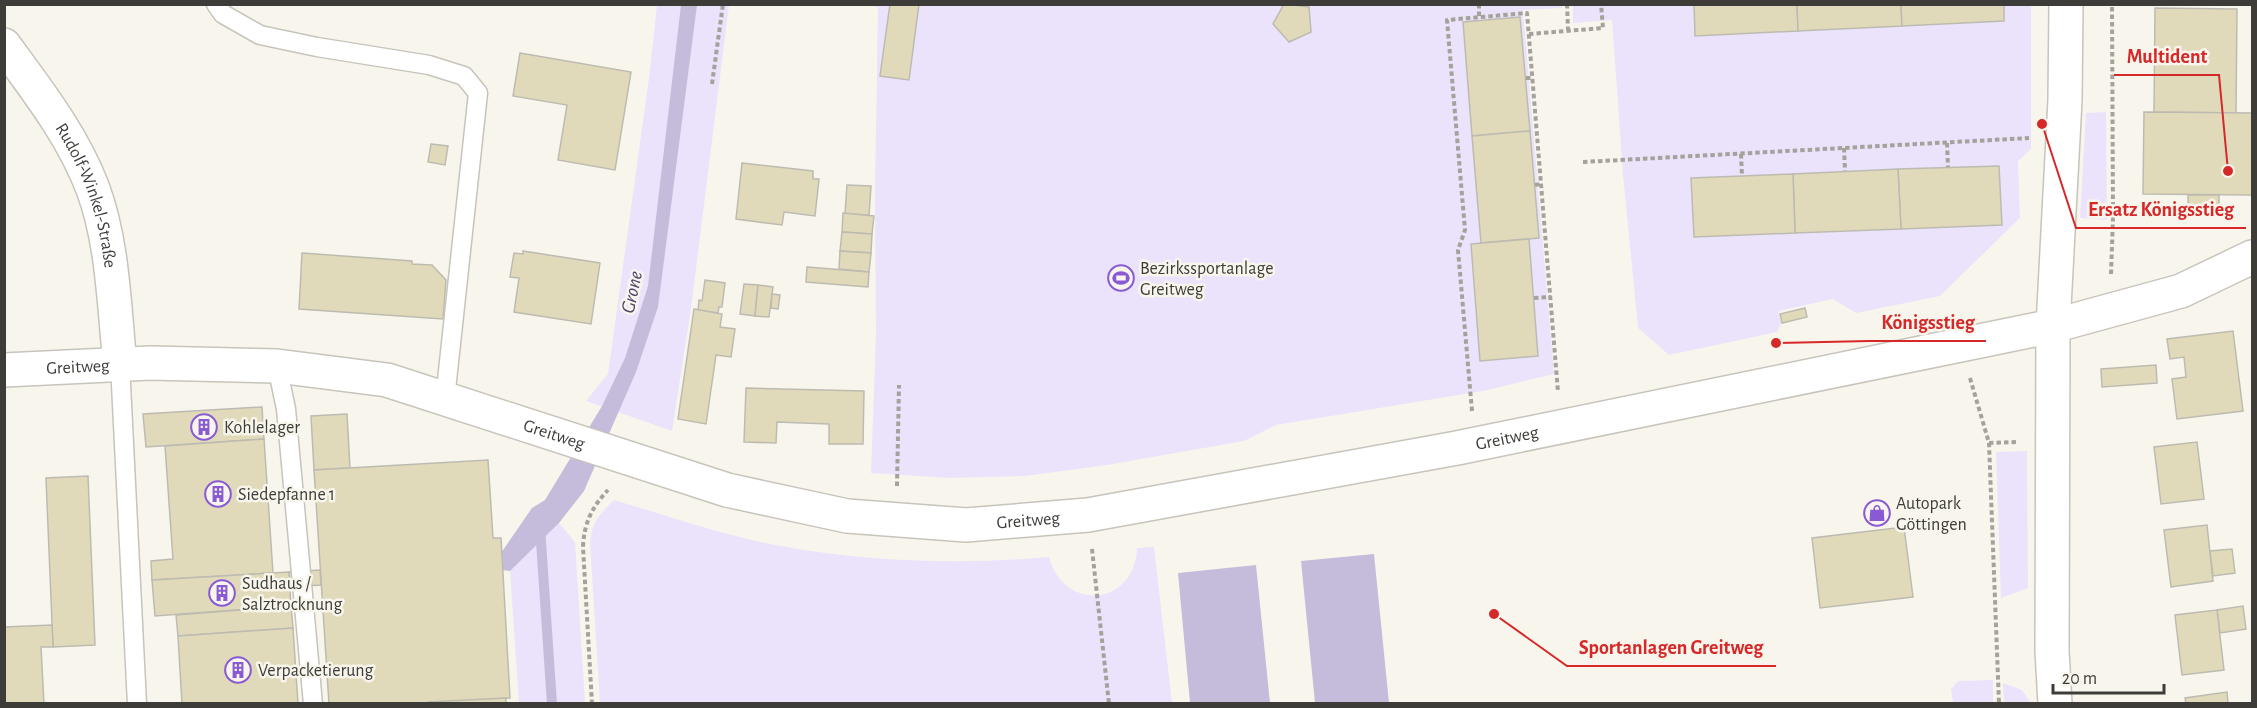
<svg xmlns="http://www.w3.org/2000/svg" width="2257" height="708" font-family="'Alegreya Sans',sans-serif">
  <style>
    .green { fill: #eae3fb }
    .water { fill: #c5bcdb }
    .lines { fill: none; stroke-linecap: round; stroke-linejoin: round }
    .stream { stroke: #c5bcdb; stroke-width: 10 }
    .building { fill: #e1daba; stroke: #bdbbb1; stroke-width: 1.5 }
    .lane-casing { stroke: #c6c4bb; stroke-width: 21 }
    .street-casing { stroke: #c6c4bb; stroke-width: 36 }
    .path { stroke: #a4a29b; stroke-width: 4; stroke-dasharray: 4.5 3; stroke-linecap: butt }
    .lane { stroke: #fff; stroke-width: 18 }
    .street { stroke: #fff; stroke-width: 33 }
    .labels { text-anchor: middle; stroke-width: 5; stroke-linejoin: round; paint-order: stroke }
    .street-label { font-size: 18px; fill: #3d3c38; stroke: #f8f6ec }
    .poi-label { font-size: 18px; fill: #3d3c38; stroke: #f8f6ec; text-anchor: start }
    .water-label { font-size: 20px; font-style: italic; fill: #51426e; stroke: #f8f6ec }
    .leader { fill: none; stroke: #d62828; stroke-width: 2 }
    .callout-dot { fill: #d62828; stroke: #f8f6ec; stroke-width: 2 }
    .callout-label { font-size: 20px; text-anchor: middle; font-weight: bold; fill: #d62828; stroke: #f8f6ec; stroke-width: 5; stroke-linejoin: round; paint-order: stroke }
  </style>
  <rect width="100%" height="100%" fill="#f8f6ec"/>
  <g class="green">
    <path d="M657 5H729L691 309 672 431 586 401 608 374 649 78Z"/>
    <path d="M865 5H1562V8L1523 10 1554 374 1483 391 1276 425 1244 441 1107 465 1025 476 948 478 871 473 876 335 875 189 878 7Z"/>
    <path d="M1573 5H2031V149L2018 161 2020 218 1940 296 1856 313 1833 299 1778 311 1781 323 1777 332 1669 355 1638 328 1623 175 1612 20 1573 23Z"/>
    <path d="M2106 112 2107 220 2080 218 2086 113Z"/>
    <path d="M2027 451 2028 588 2001 598 1996 452Z"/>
    <path d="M614 500C669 516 725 536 781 546 869 562 960 565 1049 557 1064 613 1135 606 1137 548L1154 547 1172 703H600L590 543C592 521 599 515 614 500Z"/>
    <path d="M559 523 575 542 585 703H519L510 571Z"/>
    <path d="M1993 680V703H1953L1951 689 1958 681Z"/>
    <path d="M2003 683 2022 690 2031 703H2004Z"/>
  </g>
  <g class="water">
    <path d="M681 5H697L658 307 636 372 584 491 559 523 510 571 502 570 501 553 532 508 545 500 602 406 625 358 648 286Z"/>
    <path d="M1374 554 1389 703H1315L1301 561Z"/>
    <path d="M1256 565 1270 703H1190L1178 573Z"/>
  </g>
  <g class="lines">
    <path class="stream" d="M540 527 552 704"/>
  </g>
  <g class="building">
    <path d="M890 4H919L909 80 880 76Z"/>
    <path d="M1284 4 1309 7 1311 32 1289 42 1273 24Z"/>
    <path d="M1694 4H1797L1798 31 1695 36Z"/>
    <path d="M1797 4H1901L1902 26 1798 31Z"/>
    <path d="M1901 4H2004V21L1902 26Z"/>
    <path d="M2155 8 2237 9 2236 113 2154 112Z"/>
    <path d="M1520 17 1530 131 1472 136 1463 22Z"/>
    <path d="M520 53 631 72 615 170 558 160 567 105 513 96Z"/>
    <path d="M2144 112 2252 113V195L2143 194Z"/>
    <path d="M1530 131 1539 238 1481 243 1472 136Z"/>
    <path d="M431 144 448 146 445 165 428 162Z"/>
    <path d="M742 163 813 171V179H819L815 216 784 212 782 225 736 219Z"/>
    <path d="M1999 166 2002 225 1901 229 1898 169Z"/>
    <path d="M1898 169 1901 229 1795 233 1793 174Z"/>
    <path d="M1793 174 1795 233 1694 237 1691 178Z"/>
    <path d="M847 185 871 186 869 215 845 214Z"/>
    <rect x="2188" y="195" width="31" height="16"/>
    <path d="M843 213 874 216 872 234 842 232Z"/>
    <path d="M842 232 872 234 871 253 840 251Z"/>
    <path d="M1529 239 1538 356 1480 361 1471 244Z"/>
    <path d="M523 251 600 263 591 324 514 312 519 278 510 277 514 253 523 254Z"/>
    <path d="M840 251 871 253 869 272 839 269Z"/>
    <path d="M302 253 412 261V264L432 265 446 280 443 319 299 309Z"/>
    <path d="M807 267 869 272 868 287 806 282Z"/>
    <path d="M705 280 725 283 722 307H719L718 313 698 310 699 300 702 301Z"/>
    <path d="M744 284 758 285 755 316 740 314Z"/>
    <path d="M758 285 773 287 769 317 755 316Z"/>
    <path d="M772 294 780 295 778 309 771 308Z"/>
    <path d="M1805 308 1807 317 1782 323 1780 314Z"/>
    <path d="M694 309 722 314 720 327 735 329 731 357 716 355 706 424 678 419Z"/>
    <path d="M2233 331 2243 411 2177 419 2172 379 2186 377 2184 357 2170 359 2167 339Z"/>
    <path d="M2156 365 2157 383 2102 387 2101 369Z"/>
    <path d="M746 388 864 391 863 444H829V424L777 422 776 443 744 442Z"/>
    <path d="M262 407 264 439 146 447 143 414Z"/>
    <path d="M347 414 350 468 314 470 311 416Z"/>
    <path d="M264 439 273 573 152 580 151 561 173 559 165 446Z"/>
    <path d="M2197 442 2204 499 2161 504 2154 447Z"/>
    <path d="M488 460 493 538H501L510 698 409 704H329L314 470Z"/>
    <path d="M88 476 95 645 53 647 46 478Z"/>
    <path d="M2207 525 2213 581 2171 587 2164 530Z"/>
    <path d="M1904 527 1913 597 1820 608 1812 538Z"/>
    <path d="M2232 549 2235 573 2213 576 2210 551Z"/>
    <path d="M320 570 321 585 290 587 289 572Z"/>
    <path d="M289 572 291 606 155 616 152 580Z"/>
    <path d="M291 606 293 628 178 636 176 615Z"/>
    <path d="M2243 606 2246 629 2220 633 2217 610Z"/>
    <path d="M2217 610 2224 670 2182 675 2175 615Z"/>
    <path d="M52 625 53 647H41L44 704H4V627Z"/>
    <path d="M293 628 298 704H182L178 636Z"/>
    <path d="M2227 692 2228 704H2186L2185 698Z"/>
    <path d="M506 698V704H428V702Z"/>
  </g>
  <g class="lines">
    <g class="lane-casing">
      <g id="lane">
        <path d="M216 4 223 14 260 35 317 47 429 65 464 76 478 93 445 399"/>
        <path d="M120 364 137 704"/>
        <path d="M277 366 286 409 313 704"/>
      </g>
    </g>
    <g class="street-casing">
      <g id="street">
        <path id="s1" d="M4 45C37 90 73 136 93 189 113 243 114 306 120 364"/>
        <path id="s2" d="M4 370 150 363 277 366 387 380 727 490 847 516 966 525 1088 515 1457 448 1960 345 2053 326 2181 291 2252 257"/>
        <path d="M2055 704 2052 651 2053 326 2065 100 2066 4"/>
      </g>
    </g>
    <g class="path">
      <path d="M1479 4V17"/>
      <path d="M1567 4 1568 30"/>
      <path d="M1529 34 1603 28 1601 4"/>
      <path d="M1526 78H1532"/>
      <path d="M712 84 723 4"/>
      <path d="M1947 143 1948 167"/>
      <path d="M1844 148 1845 171"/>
      <path d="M1741 154 1742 176"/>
      <path d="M1583 162 2029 138"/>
      <path d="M1535 185 1541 184"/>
      <path d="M2111 274 2113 218 2112 4"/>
      <path d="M1534 298 1551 297"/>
      <path d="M1970 378 1989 443 1999 704"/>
      <path d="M1472 411 1458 250 1465 230 1447 20 1527 13 1558 392"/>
      <path d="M1989 443 2018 442"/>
      <path d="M897 486 899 385"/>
      <path d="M1092 549 1109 704"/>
      <path d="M592 704 583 547C584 523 592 507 608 490"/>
    </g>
    <use href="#lane" class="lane"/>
    <use href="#street" class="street"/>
  </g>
  <defs>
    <g id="stadium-ring" transform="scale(1.35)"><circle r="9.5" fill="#f8f6ec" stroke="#895ad3" stroke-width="1.5"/><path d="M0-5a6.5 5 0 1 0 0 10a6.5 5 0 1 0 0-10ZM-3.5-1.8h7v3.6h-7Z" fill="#895ad3"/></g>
    <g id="building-ring" transform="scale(1.35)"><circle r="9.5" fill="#f8f6ec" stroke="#895ad3" stroke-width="1.5"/><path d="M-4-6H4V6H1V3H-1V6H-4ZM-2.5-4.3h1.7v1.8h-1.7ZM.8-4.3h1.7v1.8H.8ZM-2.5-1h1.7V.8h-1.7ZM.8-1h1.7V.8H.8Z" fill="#895ad3"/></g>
    <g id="shop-ring" transform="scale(1.35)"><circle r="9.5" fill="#f8f6ec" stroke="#895ad3" stroke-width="1.5"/><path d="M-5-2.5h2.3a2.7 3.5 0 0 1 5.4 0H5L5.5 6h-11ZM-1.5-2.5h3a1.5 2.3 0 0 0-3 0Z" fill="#895ad3"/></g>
  </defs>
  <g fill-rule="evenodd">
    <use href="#stadium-ring" x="1121" y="278"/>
    <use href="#building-ring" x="204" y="427"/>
    <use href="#building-ring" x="218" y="494"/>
    <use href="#shop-ring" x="1877" y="513"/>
    <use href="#building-ring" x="222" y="593"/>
    <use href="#building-ring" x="238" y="670"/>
  </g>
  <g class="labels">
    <g class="street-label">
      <text dy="6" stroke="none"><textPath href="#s1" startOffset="174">Rudolf-Winkel-Straße</textPath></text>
      <text dy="6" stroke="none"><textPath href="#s2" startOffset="74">Greitweg</textPath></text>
      <text dy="6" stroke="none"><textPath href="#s2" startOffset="560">Greitweg</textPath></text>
      <text dy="6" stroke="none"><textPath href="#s2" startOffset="1532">Greitweg</textPath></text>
      <text dy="6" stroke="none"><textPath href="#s2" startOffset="1046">Greitweg</textPath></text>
    </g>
    <g class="poi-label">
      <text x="1140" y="274">Bezirkssportanlage<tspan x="1140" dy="21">Greitweg</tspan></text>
      <text x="224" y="433">Kohlelager</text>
      <text x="238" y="500">Siedepfanne 1</text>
      <text x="1896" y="509">Autopark<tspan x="1896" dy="21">Göttingen</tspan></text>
      <text x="242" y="589">Sudhaus /<tspan x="242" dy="21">Salztrocknung</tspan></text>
      <text x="258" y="676">Verpacketierung</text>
    </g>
    <g class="water-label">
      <text transform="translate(631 292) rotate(-78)" y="7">Grone</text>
    </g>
  </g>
  <path class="leader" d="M2228 171L2219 75H2114M2042 124L2076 228H2246M1776 343L1869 341H1986M1494 614L1567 666H1776"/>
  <g class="callout-dot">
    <circle cx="2228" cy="171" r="6"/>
    <circle cx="2042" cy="124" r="6"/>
    <circle cx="1776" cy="343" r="6"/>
    <circle cx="1494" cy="614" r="6"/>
  </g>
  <g class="callout-label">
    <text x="2167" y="63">Multident</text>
    <text x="2161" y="216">Ersatz Königsstieg</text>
    <text x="1928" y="329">Königsstieg</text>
    <text x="1671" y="654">Sportanlagen Greitweg</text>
  </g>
  <rect width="2257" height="708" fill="none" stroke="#3d3c38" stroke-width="12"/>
  <path d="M2053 684v9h111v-9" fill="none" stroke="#3d3c38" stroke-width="3"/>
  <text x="2062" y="684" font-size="18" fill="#3d3c38" stroke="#f8f6ec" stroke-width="4.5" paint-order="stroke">20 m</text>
</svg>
